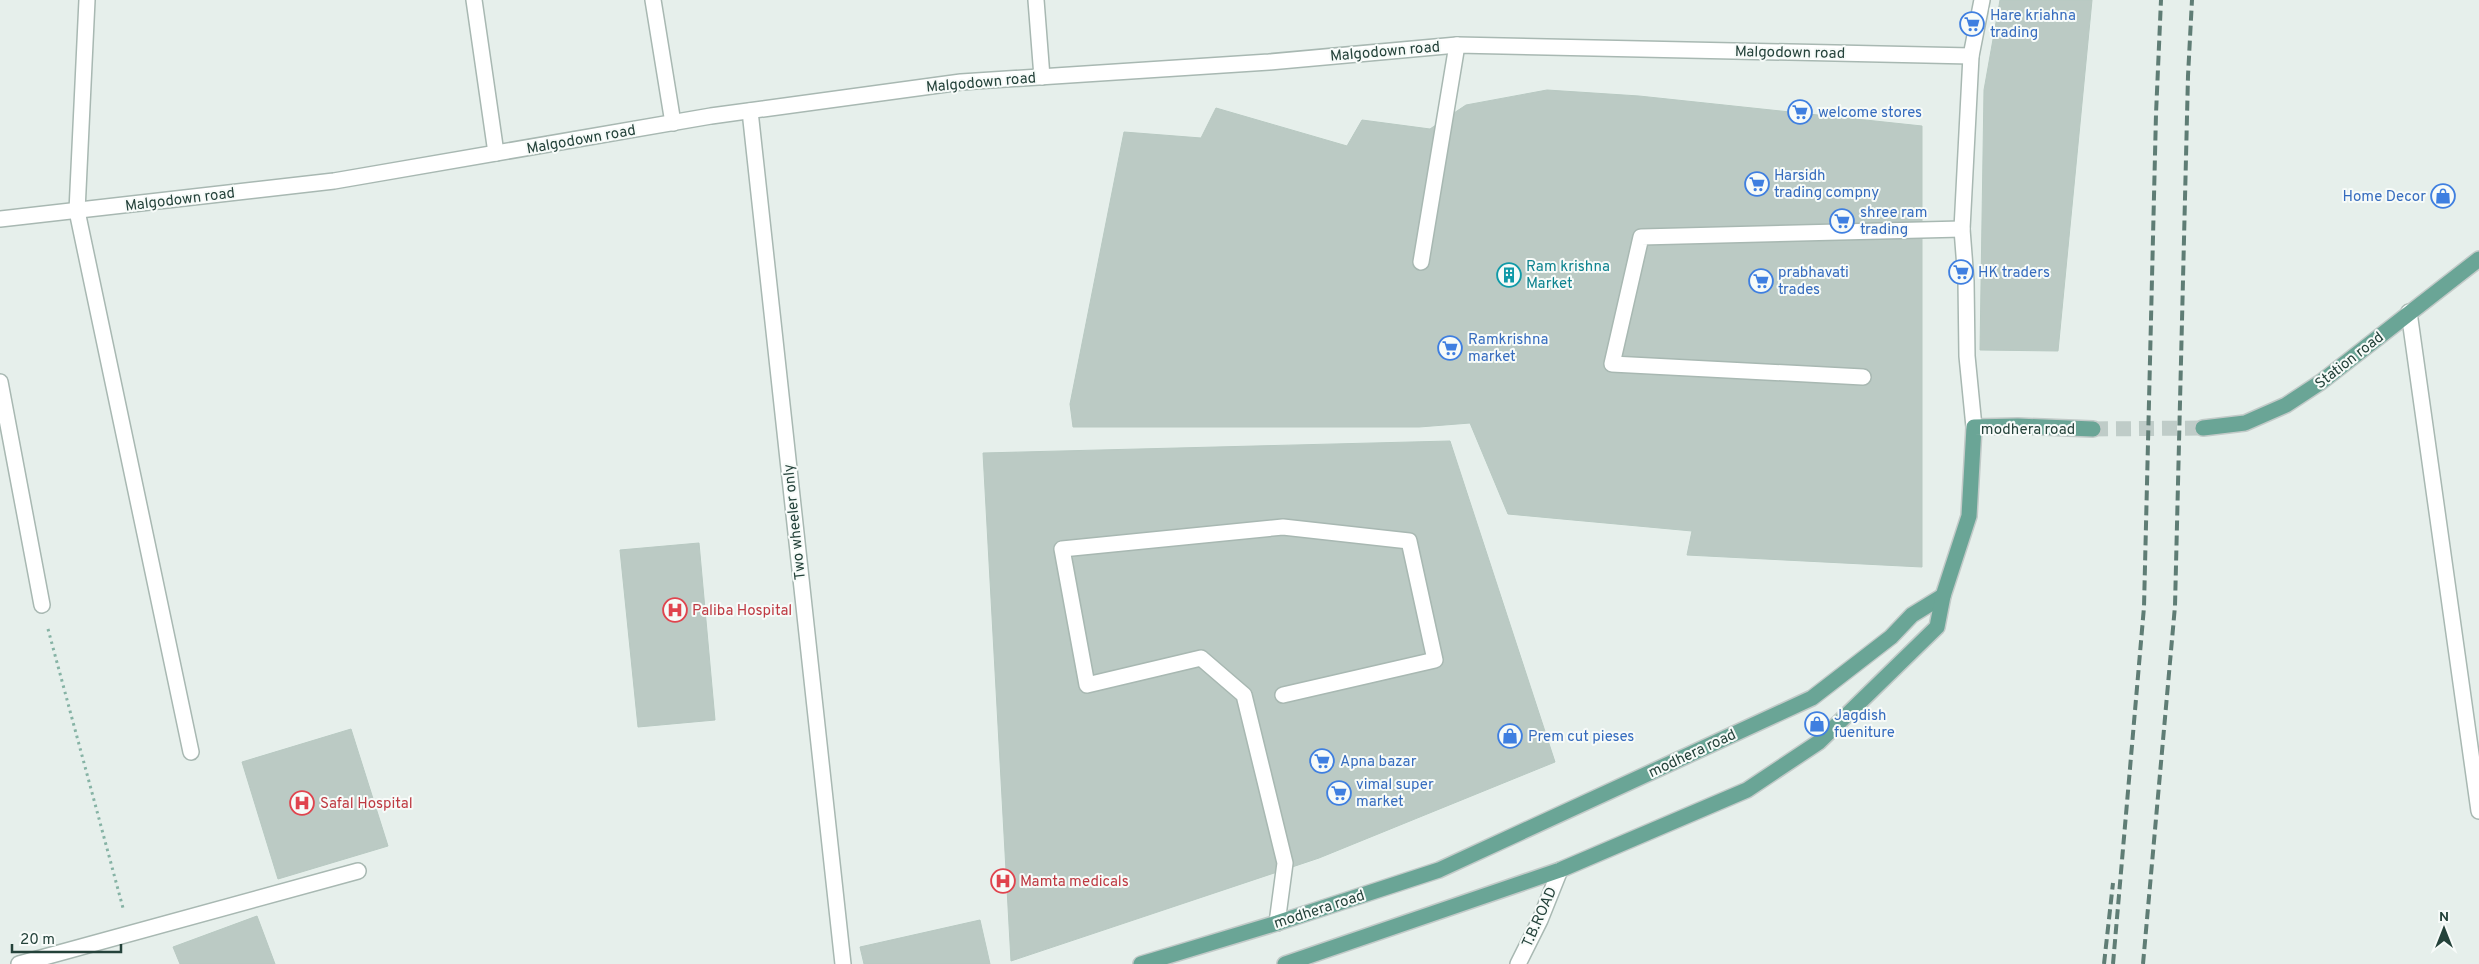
<svg xmlns="http://www.w3.org/2000/svg" width="2479" height="964" font-family="Overpass,sans-serif">
  <style>
    .building { fill: #bbcac4; stroke: #b8c9c2 }
    .lines { fill: none; stroke-linecap: round; stroke-linejoin: round }
    .major-tunnel { stroke: #bfccc8; stroke-width: 15; stroke-dasharray: 15 8; stroke-linecap: butt }
    .minor-casing { stroke: #a8b8b2; stroke-width: 18 }
    .major-casing { stroke: #c2cac8; stroke-width: 18 }
    .path { stroke: #86b3a5; stroke-width: 3; stroke-dasharray: 2.5 4; stroke-linecap: butt }
    .minor { stroke: #fff; stroke-width: 15 }
    .major { stroke: #6aa596; stroke-width: 15 }
    .rail { stroke: #5f7d75; stroke-width: 4; stroke-dasharray: 10 5; stroke-linecap: butt }
    .labels { text-anchor: middle; stroke-width: 4; stroke-linejoin: round; paint-order: stroke }
    .shop-label { font-size: 15px; fill: #366cbe; stroke: #f7fbf9; text-anchor: start }
    .street-label { font-size: 15px; fill: #24423a; stroke: #f7fbf9 }
    .culture-label { font-size: 15px; fill: #0d838f; stroke: #f7fbf9; text-anchor: start }
    .health-label { font-size: 15px; fill: #be3a42; stroke: #f7fbf9; text-anchor: start }
  </style>
  <rect width="100%" height="100%" fill="#e6efeb"/>
  <g class="building">
    <path d="M2000 0H2092L2058 351 1980 350 1984 90Z"/>
    <path d="M1547 90 1639 96 1922 126V567L1687 555 1692 531 1508 514 1470 423 1419 427H1073L1070 404 1124 132 1201 138 1216 108 1347 146 1362 120 1430 129 1466 105Z"/>
    <path d="M1450 441 1555 762 1319 858 1011 961 983 453Z"/>
    <path d="M699 543 715 720 638 727 620 550Z"/>
    <path d="M351 729 388 846 278 879 242 762Z"/>
    <path d="M257 916 275 964H180L173 947Z"/>
    <path d="M980 920 990 964H864L860 947Z"/>
  </g>
  <g class="lines">
    <path class="major-tunnel" d="M2093 429 2203 428"/>
    <g class="minor-casing">
      <g id="minor">
        <path d="M87 0 77 211 191 752"/>
        <path d="M474 0 496 153"/>
        <path d="M653 0 673 123"/>
        <path d="M1036 0 1042 77"/>
        <path d="M750 111 843 964"/>
        <path d="M0 219 334 181 711 116 961 82 1269 62 1457 45 1971 56"/>
        <path d="M1421 262 1457 45"/>
        <path d="M2409 312 2479 811"/>
        <path d="M1863 377 1612 364 1641 237 1962 229"/>
        <path d="M0 382 42 605"/>
        <path d="M1974 427 1967 356 1966 281 1962 229 1971 56 1982 0"/>
        <path d="M1277 923 1285 863 1244 695 1201 658 1087 685 1062 549 1283 527 1409 541 1435 660 1283 695"/>
        <path d="M19 964 358 871"/>
        <path d="M1518 964 1540 920 1560 870"/>
      </g>
    </g>
    <g class="major-casing">
      <g id="major">
        <path d="M2203 428 2245 423 2286 405 2321 382 2479 259"/>
        <path d="M1141 964 1277 923 1439 870 1812 698 1891 637 1912 615 1943 596"/>
        <path d="M1285 964 1560 870 1747 790 1819 742 1937 627 1943 596 1969 516 1974 427 2018 426 2093 429"/>
      </g>
    </g>
    <path class="path" d="M48 629 123 908"/>
    <use href="#minor" class="minor"/>
    <use href="#major" class="major"/>
    <g class="rail">
      <path d="M2104 964 2113 883"/>
      <path d="M2113 964 2144 607 2156 114 2161 0"/>
      <path d="M2143 964 2175 606 2188 76 2192 0"/>
    </g>
  </g>
  <defs>
    <g id="supermarket-ring" transform="scale(1.25)"><circle r="9.5" fill="#f7fbf9" stroke="#3f7fe0" stroke-width="1.5"/><path d="M-6-5.5h2.5l.6 2H6L4.5 2H-2.5L-4.4-4H-6ZM-1.5 3.2a1.3 1.3 0 1 0 .1 0ZM3 3.2a1.3 1.3 0 1 0 .1 0Z" fill="#3f7fe0"/></g>
    <g id="shop-ring" transform="scale(1.25)"><circle r="9.5" fill="#f7fbf9" stroke="#3f7fe0" stroke-width="1.5"/><path d="M-5-2.5h2.3a2.7 3.5 0 0 1 5.4 0H5L5.5 6h-11ZM-1.5-2.5h3a1.5 2.3 0 0 0-3 0Z" fill="#3f7fe0"/></g>
    <g id="building-ring" transform="scale(1.25)"><circle r="9.5" fill="#f7fbf9" stroke="#0f9aa8" stroke-width="1.5"/><path d="M-4-6H4V6H1V3H-1V6H-4ZM-2.5-4.3h1.7v1.8h-1.7ZM.8-4.3h1.7v1.8H.8ZM-2.5-1h1.7V.8h-1.7ZM.8-1h1.7V.8H.8Z" fill="#0f9aa8"/></g>
    <g id="hospital-ring" transform="scale(1.25)"><circle r="9.5" fill="#f7fbf9" stroke="#e0444e" stroke-width="1.5"/><path d="M-5-5h3v3.5h4V-5h3V5h-3V1.5h-4V5h-3Z" fill="#e0444e"/></g>
  </defs>
  <g fill-rule="evenodd">
    <use href="#supermarket-ring" x="1972" y="24"/>
    <use href="#supermarket-ring" x="1800" y="112"/>
    <use href="#supermarket-ring" x="1757" y="184"/>
    <use href="#shop-ring" x="2443" y="196"/>
    <use href="#supermarket-ring" x="1842" y="221"/>
    <use href="#supermarket-ring" x="1961" y="272"/>
    <use href="#building-ring" x="1509" y="275"/>
    <use href="#supermarket-ring" x="1761" y="281"/>
    <use href="#supermarket-ring" x="1450" y="348"/>
    <use href="#hospital-ring" x="675" y="610"/>
    <use href="#shop-ring" x="1817" y="724"/>
    <use href="#shop-ring" x="1510" y="736"/>
    <use href="#supermarket-ring" x="1322" y="761"/>
    <use href="#supermarket-ring" x="1339" y="793"/>
    <use href="#hospital-ring" x="302" y="803"/>
    <use href="#hospital-ring" x="1003" y="881"/>
  </g>
  <g class="labels">
    <g class="shop-label">
      <text x="1990" y="20">Hare kriahna<tspan x="1990" dy="17">trading</tspan></text>
      <text x="1818" y="117">welcome stores</text>
      <text x="1774" y="180">Harsidh<tspan x="1774" dy="17">trading compny</tspan></text>
      <text x="2426" y="201" text-anchor="end">Home Decor</text>
      <text x="1860" y="217">shree ram<tspan x="1860" dy="17">trading</tspan></text>
      <text x="1778" y="277">prabhavati<tspan x="1778" dy="17">trades</tspan></text>
      <text x="1978" y="277">HK traders</text>
      <text x="1468" y="344">Ramkrishna<tspan x="1468" dy="17">market</tspan></text>
      <text x="1834" y="720">Jagdish<tspan x="1834" dy="17">fueniture</tspan></text>
      <text x="1528" y="741">Prem cut pieses</text>
      <text x="1340" y="766">Apna bazar</text>
      <text x="1356" y="789">vimal super<tspan x="1356" dy="17">market</tspan></text>
    </g>
    <g class="street-label">
      <text transform="translate(1385 51) rotate(-5)" y="5">Malgodown road</text>
      <text transform="translate(1790 52) rotate(1)" y="5">Malgodown road</text>
      <text transform="translate(981 82) rotate(-5)" y="5">Malgodown road</text>
      <text transform="translate(581 139) rotate(-10)" y="5">Malgodown road</text>
      <text transform="translate(180 199) rotate(-7)" y="5">Malgodown road</text>
      <text transform="translate(2349 360) rotate(-38)" y="5">Station road</text>
      <text x="2028" y="434">modhera road</text>
      <text transform="translate(794 522) rotate(-96)" y="5">Two wheeler only</text>
      <text transform="translate(1692 753) rotate(-25)" y="5">modhera road</text>
      <text transform="translate(1319 909) rotate(-18)" y="5">modhera road</text>
      <text transform="translate(1539 917) rotate(-66)" y="5">T.B.ROAD</text>
    </g>
    <g class="culture-label">
      <text x="1526" y="271">Ram krishna<tspan x="1526" dy="17">Market</tspan></text>
    </g>
    <g class="health-label">
      <text x="692" y="615">Paliba Hospital</text>
      <text x="320" y="808">Safal Hospital</text>
      <text x="1020" y="886">Mamta medicals</text>
    </g>
  </g>
  <g transform="translate(2444 929)" stroke="#f7fbf9" stroke-width="4" paint-order="stroke">
  <path d="M0-4L9 19L0 12L-9 19Z" fill="#24423a"/>
  <text y="-8" font-size="14" font-weight="bold" text-anchor="middle" fill="#24423a">N</text>
  </g>
  <path d="M12 944v8h109v-8" fill="none" stroke="#24423a" stroke-width="2.5"/>
  <text x="20" y="944" font-size="15" fill="#24423a" stroke="#f7fbf9" stroke-width="4" paint-order="stroke">20 m</text>
</svg>
